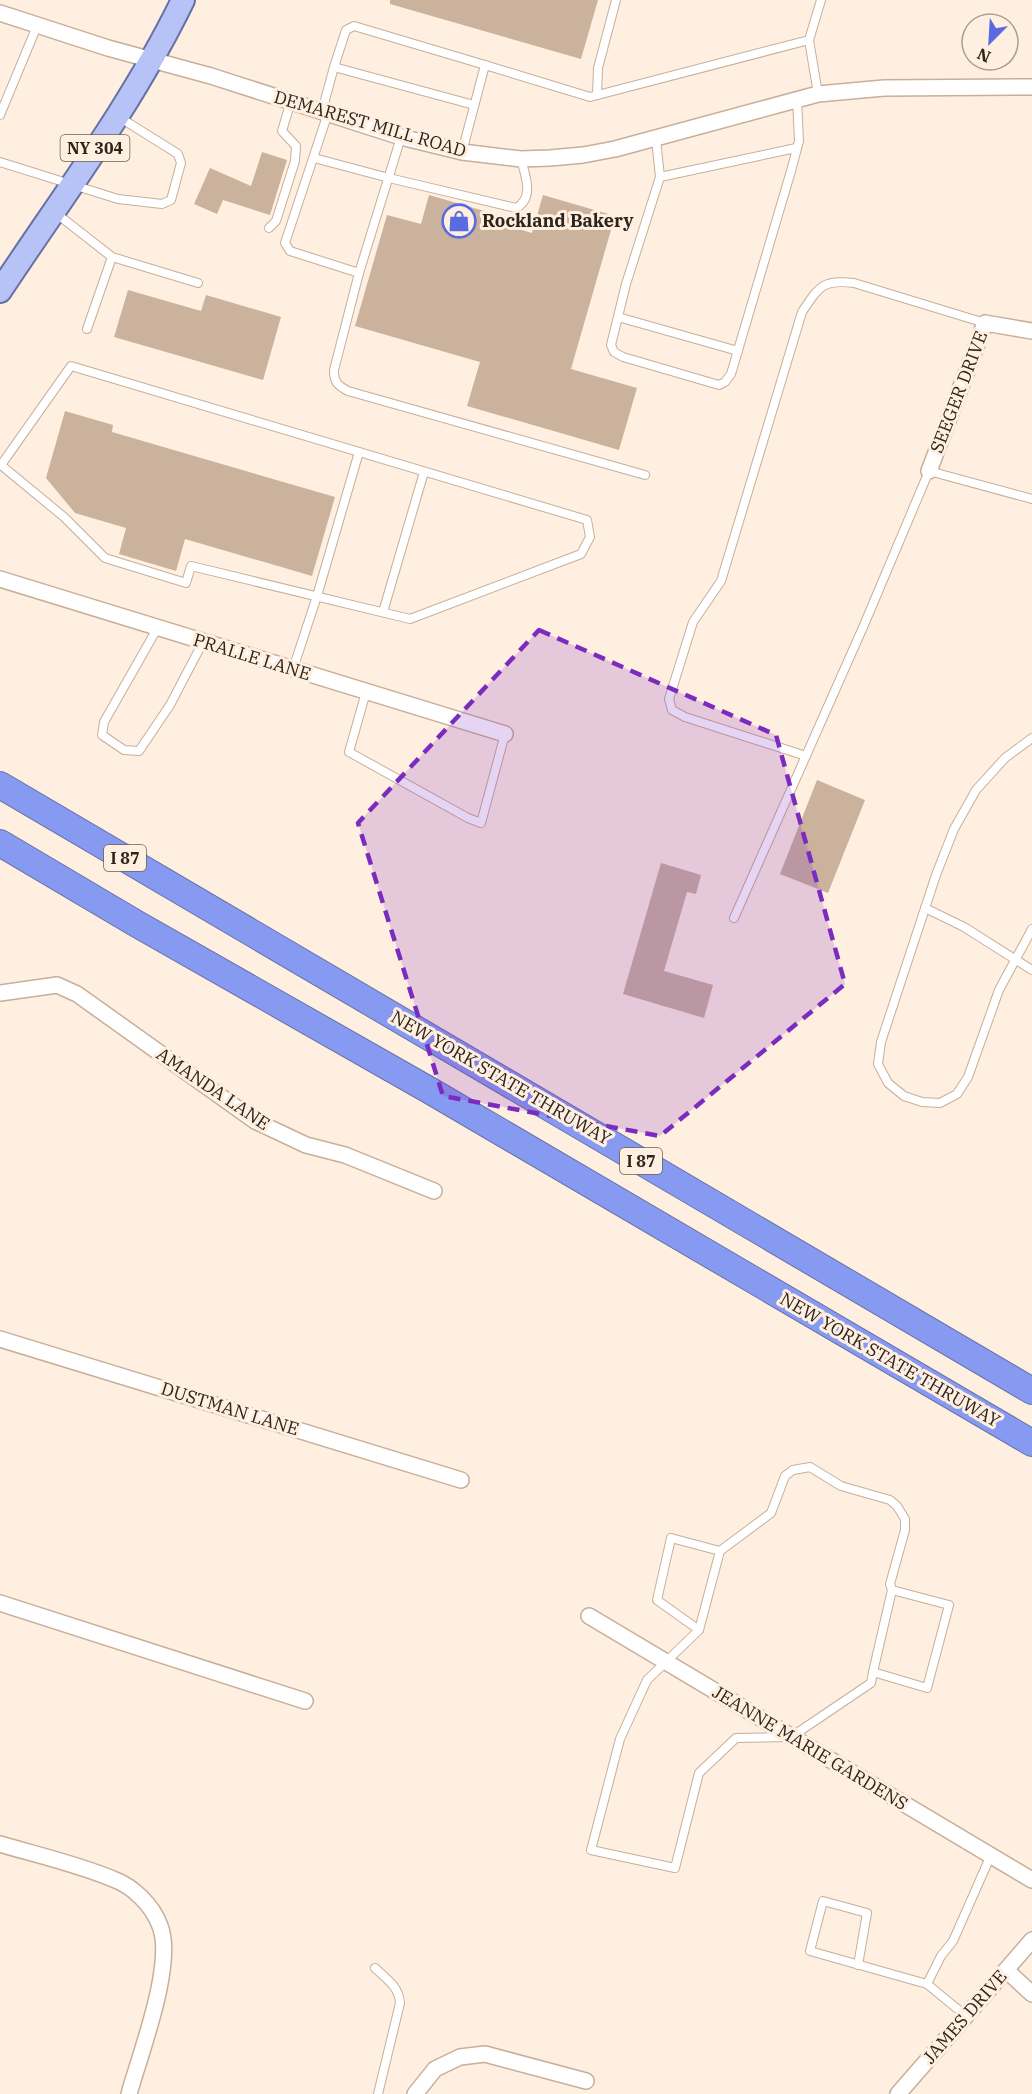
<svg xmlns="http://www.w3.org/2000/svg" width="1032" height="2094" font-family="'IBM Plex Serif',serif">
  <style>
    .building { fill: #cab29c }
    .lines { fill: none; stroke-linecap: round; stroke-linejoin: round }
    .service-casing { stroke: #c7af99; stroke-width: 10 }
    .minor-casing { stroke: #c7af99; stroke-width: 18 }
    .primary-casing { stroke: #6871a6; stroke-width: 26 }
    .motorway-casing { stroke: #6871a6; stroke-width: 28 }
    .service { stroke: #fff; stroke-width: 8 }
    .minor { stroke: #fff; stroke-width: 15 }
    .primary { stroke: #b7c2f7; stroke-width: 22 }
    .motorway { stroke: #879af1; stroke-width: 26 }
    .marked { fill: #7b2cbf; fill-opacity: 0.2; stroke: #7b2cbf; stroke-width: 4.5; stroke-dasharray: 12 8; stroke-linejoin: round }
    .labels { text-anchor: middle; stroke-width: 6; stroke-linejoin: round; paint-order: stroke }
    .shield { fill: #ffefe1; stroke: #6c6156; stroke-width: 1.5 }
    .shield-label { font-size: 16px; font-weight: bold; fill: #2d241b }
    .street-label { font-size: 18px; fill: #2d241b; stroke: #ffefe1 }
    .poi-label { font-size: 18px; font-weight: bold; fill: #2d241b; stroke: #ffefe1; text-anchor: start }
  </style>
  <rect width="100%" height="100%" fill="#ffefe1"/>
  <g class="building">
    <path d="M390 0H598L581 59 390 4Z"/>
    <path d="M262 152 287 160 270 215 223 200 217 214 194 204 210 168 251 186Z"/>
    <path d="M429 195 498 215 496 222 532 233 543 195 615 216 571 369 637 388 619 450 467 406 480 362 355 326 387 215 421 224Z"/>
    <path d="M128 290 201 311 206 295 281 317 263 380 114 337Z"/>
    <path d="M65 411 113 425 112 432 335 497 312 576 185 539 176 571 119 554 126 528 75 513 46 478Z"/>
    <path d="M817 780 865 800 828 893 780 874Z"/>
    <path d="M661 863 701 875 696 894 687 892 664 971 713 985 704 1018 623 994Z"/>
  </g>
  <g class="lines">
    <g class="service-casing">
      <g id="service">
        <path d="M809 40 821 0"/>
        <path d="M334 67 346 30 354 26 485 65"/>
        <path d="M597 95 598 68 616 0"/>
        <path d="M322 111 334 67 474 105"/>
        <path d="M328 113 285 243 290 251 359 273"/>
        <path d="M0 115 37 26"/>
        <path d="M401 137 359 273 334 370C334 382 337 385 348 391L645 475"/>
        <path d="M656 139 660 177 626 284 611 345 614 352 623 357 719 385 725 382 731 374 791 171 799 141 797 99"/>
        <path d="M462 152 485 65 590 97 809 40 818 94"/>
        <path d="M314 158 389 178 516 208C535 198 525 175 521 159"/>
        <path d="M0 162 118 199 162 204 171 200 181 163 178 154 119 117"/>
        <path d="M660 177 796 148"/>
        <path d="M57 214 112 257 198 283"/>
        <path d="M269 228 276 221 295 161 296 146 282 131 291 101"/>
        <path d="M618 317 738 351"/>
        <path d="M87 329 112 257"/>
        <path d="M0 464 1 465 64 517 105 558 186 583 191 566 410 619 581 554 590 537 587 520 71 366 1 465"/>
        <path d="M383 612 424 472"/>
        <path d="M158 627 104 722 102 735 124 750 139 751 170 705 203 642"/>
        <path d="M293 669 317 596 359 452"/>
        <path d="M366 692 349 752 468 818 481 823 505 734"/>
        <path d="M1032 738 1005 758 976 790 954 829 936 875 881 1042 878 1064 888 1083 904 1096 922 1102 940 1103 957 1094 968 1077 999 990 1032 929"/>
        <path d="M806 756 685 717 672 710 669 699 693 622 721 581 802 312C819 287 822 279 854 283L985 323"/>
        <path d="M925 908 964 927 1032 970"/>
        <path d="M734 918 864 625 929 471 1032 499"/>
        <path d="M699 1630 657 1600 671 1538 720 1551"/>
        <path d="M873 1672 927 1688 949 1605 892 1590 873 1672 871 1683 791 1737 736 1738 699 1773 675 1868 591 1850 620 1739 647 1680 699 1630 720 1551 771 1513 785 1476 793 1470 810 1467 841 1486 890 1500 897 1506 905 1519V1530L890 1584 892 1590"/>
        <path d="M858 1965 867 1913 823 1901 810 1951 927 1984 966 2016"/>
        <path d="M375 1968C387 1979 399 1987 400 2003L378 2094"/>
        <path d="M927 1984 941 1956 953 1941 991 1855"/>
      </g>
    </g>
    <g class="minor-casing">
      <g id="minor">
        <path d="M0 13 108 48 211 76 401 137 462 152 521 159 550 158 583 155 615 149 818 94 884 88 1032 87"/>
        <path d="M929 471 985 323 1032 331"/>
        <path d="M0 579 505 734"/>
        <path d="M0 993 57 985 77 994 255 1121 306 1145 345 1155 434 1191"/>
        <path d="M0 1339 461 1480"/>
        <path d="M0 1603 305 1701"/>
        <path d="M589 1616 1032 1880"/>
        <path d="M0 1844C37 1855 77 1864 113 1879 133 1886 153 1906 160 1926 175 1964 140 2054 129 2094"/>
        <path d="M1006 1970 1032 1994"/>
        <path d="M415 2094 435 2069 460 2057 485 2054 586 2081"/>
        <path d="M898 2094 1032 1940"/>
      </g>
    </g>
    <g class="primary-casing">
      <path id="primary" d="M0 291C63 196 133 103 183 0"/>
    </g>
    <g class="motorway-casing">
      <g id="motorway">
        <path d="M0 785 1032 1391"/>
        <path d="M0 843 137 924 429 1090 1032 1443"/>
      </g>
    </g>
    <use href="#service" class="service"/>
    <use href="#minor" class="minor"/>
    <use href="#primary" class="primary"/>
    <use href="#motorway" class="motorway"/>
  </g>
  <path class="marked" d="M539 630 776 735 845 984 660 1136 443 1096 358 823Z"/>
  <defs>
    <g id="shop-ring" transform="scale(1.725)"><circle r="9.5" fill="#ffefe1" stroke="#5a6ae1" stroke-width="1.5"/><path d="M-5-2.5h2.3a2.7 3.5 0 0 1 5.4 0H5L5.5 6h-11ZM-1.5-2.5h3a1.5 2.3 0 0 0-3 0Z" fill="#5a6ae1"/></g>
  </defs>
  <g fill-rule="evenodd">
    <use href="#shop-ring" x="459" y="221"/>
  </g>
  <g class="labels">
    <g class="shield">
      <rect x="60.5" y="135" width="69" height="26" rx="4.5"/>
      <rect x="104" y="845" width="42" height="26" rx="4.5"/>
      <rect x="620" y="1148" width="42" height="26" rx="4.5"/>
    </g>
    <g class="shield-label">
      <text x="95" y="154">NY 304</text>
      <text x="125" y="864">I 87</text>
      <text x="641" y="1167">I 87</text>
    </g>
    <g class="street-label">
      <text transform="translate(370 124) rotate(16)" y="6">DEMAREST MILL ROAD</text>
      <text transform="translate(959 392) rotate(-69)" y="6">SEEGER DRIVE</text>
      <text transform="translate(252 657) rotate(17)" y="6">PRALLE LANE</text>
      <text transform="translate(501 1078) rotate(30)" y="6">NEW YORK STATE THRUWAY</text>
      <text transform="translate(213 1089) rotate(34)" y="6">AMANDA LANE</text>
      <text transform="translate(890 1360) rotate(30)" y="6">NEW YORK STATE THRUWAY</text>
      <text transform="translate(230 1409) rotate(17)" y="6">DUSTMAN LANE</text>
      <text transform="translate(810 1748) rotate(31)" y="6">JEANNE MARIE GARDENS</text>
      <text transform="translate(965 2017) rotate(-49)" y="6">JAMES DRIVE</text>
    </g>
    <g class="poi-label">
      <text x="482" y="227">Rockland Bakery</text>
    </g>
  </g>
  <g transform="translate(990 42) rotate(204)"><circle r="28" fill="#ffefe1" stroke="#ab9e92" stroke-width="1.5"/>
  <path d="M0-4.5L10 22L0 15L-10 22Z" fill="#5a6ae1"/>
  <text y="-9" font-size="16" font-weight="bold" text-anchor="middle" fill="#2d241b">N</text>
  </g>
</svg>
